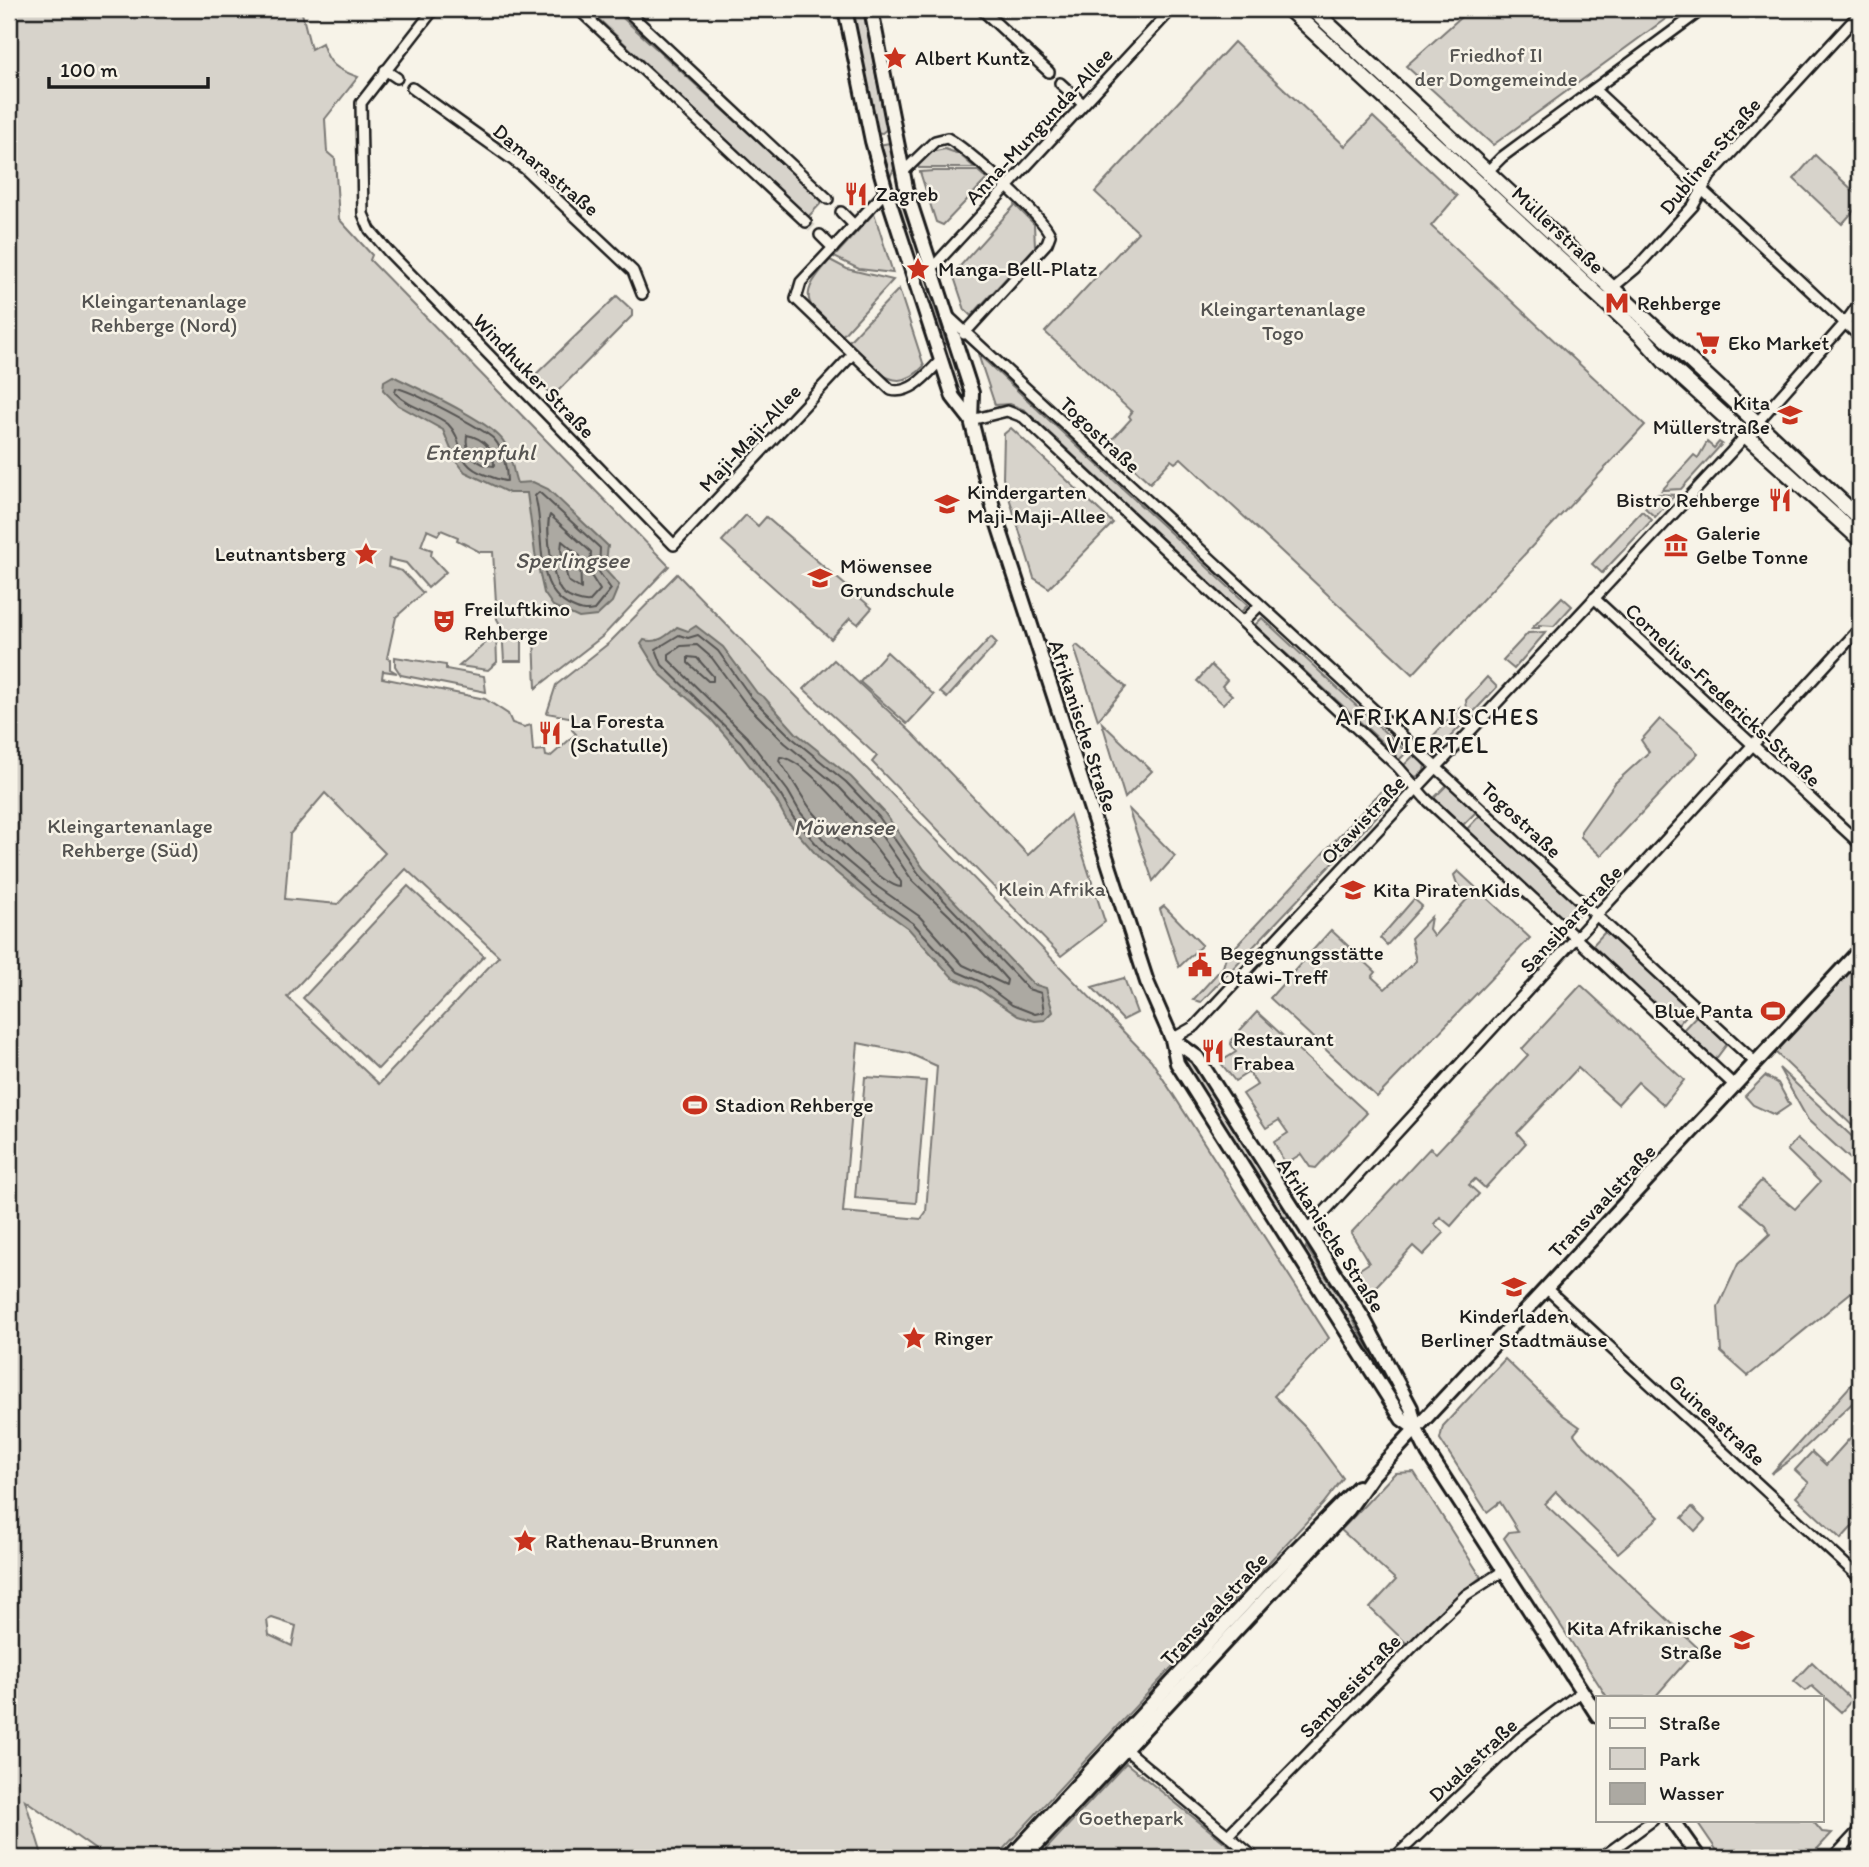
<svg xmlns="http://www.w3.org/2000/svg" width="1869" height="1867" font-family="Itim,sans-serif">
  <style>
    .green { fill: #d7d3cb; stroke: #7a7874; stroke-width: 2; fill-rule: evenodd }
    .water { fill: #aca9a2; stroke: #72716c; stroke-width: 2 }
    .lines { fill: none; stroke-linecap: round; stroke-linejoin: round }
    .shore { stroke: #565452; stroke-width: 2 }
    .street-tunnel { stroke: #d6d3c9; stroke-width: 9; stroke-dasharray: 9 4.5; stroke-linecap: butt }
    .street-casing { stroke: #1c1c1c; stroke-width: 14 }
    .secondary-casing { stroke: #1c1c1c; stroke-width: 18 }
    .primary-casing { stroke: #1c1c1c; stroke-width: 19 }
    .street { stroke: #f7f3e8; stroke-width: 9 }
    .secondary { stroke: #f7f3e8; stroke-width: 12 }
    .primary { stroke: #f7f3e8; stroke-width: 14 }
    .labels { text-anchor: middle; stroke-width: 5; stroke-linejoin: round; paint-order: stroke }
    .park-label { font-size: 21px; fill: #545351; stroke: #f7f3e8 }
    .poi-label { font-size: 21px; fill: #1c1c1c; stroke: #f7f3e8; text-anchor: start }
    .street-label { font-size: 21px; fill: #1c1c1c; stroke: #f7f3e8 }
    .water-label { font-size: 23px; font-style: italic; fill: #565452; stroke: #f7f3e8 }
    .quarter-label { font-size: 24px; letter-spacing: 2px; fill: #1c1c1c; stroke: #f7f3e8 }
  </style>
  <rect width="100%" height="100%" fill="#f7f3e8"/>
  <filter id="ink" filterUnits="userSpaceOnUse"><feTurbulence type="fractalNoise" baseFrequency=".0143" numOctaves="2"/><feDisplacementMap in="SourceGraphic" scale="14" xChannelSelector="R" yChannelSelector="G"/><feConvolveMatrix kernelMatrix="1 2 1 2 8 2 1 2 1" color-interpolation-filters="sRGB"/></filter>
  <g filter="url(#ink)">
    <g class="green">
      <path d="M9 9H301L311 49 322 43C329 65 336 69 358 77L325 119 327 152 335 159 339 219 372 255 370 260 669 566 603 636 536 688 534 636 522 635V661H504L502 628 497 619 493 552H480L457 540 458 537 441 530 438 535 427 530 421 546 432 550 431 556 446 572 428 588 406 563 389 559 388 567 402 571 423 593 396 617 387 658 390 659V669L397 673 383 671 382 678 485 699 508 714 512 723 524 727 531 725 533 751 545 750 546 756 550 757 576 734 572 730 574 718 547 713 556 685 609 643 677 574 1151 1060 1329 1338 1274 1396 1305 1427 1343 1478 1323 1504 995 1858H107L25 1800 43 1858H9ZM325 793 385 853 338 904 285 899 290 834ZM406 869 499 956 379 1084 287 997ZM858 1043 908 1053 937 1066 926 1212 921 1219 843 1212ZM272 1618 296 1626 292 1646 269 1635 267 1620Z"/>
      <path d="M588 9H613L823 201 808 217Z"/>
      <path d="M849 9H863L887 129 882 133 875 132Z"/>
      <path d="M1297 9H1304L1499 190 1496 193Z"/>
      <path d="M1470 9H1679L1493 145 1406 66Z"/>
      <path d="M1234 42 1345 146 1373 117 1457 196 1431 226 1645 425 1413 674 1181 458 1175 463 1171 460 1150 483 1108 444 1131 419 1129 416 1132 412 1045 332 1138 232 1095 192Z"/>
      <path d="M890 143 895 167 890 177 878 145Z"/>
      <path d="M945 149 959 154 975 168H919L918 165 931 152Z"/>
      <path d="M1815 155 1860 197V204L1842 224 1794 179Z"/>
      <path d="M934 171H978L987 179 943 225 936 222 920 172Z"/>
      <path d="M1015 205 1034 224 1035 247 971 316 965 310 953 274Z"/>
      <path d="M874 213 893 273 859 269 834 257Z"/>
      <path d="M830 260 847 269 893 280 842 336C807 304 794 300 830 260Z"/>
      <path d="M929 288 947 345 943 343 926 292Z"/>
      <path d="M899 289 924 366C893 400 872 364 848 342Z"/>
      <path d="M617 296 632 310V316L553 396 533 377Z"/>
      <path d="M1624 306 1691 369 1686 375 1621 310Z"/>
      <path d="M978 354 1248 605 1241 612 1025 410 1010 404 995 405Z"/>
      <path d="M1011 428 1113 523 1049 588 1034 578 1003 478 1004 434Z"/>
      <path d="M1707 442 1714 448 1719 442 1722 444 1681 489 1662 490 1694 455 1698 458Z"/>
      <path d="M1769 442 1860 527V532L1767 445Z"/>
      <path d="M1658 494 1675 495 1655 517 1645 508Z"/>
      <path d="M1642 511 1652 520 1602 573 1592 564Z"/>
      <path d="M746 515 758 526 766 517 872 608 858 624 850 618 831 639 722 541Z"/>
      <path d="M1562 597 1572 606 1554 626 1539 625V628H1532Z"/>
      <path d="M1262 618 1404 750H1409L1397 762V756L1255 625Z"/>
      <path d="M1546 632 1514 669 1503 660 1528 633Z"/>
      <path d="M496 634 497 662 488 670 459 666Z"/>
      <path d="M991 637 997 643 947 698 940 692Z"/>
      <path d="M1077 645 1126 687 1098 720 1074 647Z"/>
      <path d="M887 652 934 695 907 724 860 682Z"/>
      <path d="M395 657 446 665V669L484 676 486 692 401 675 395 666Z"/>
      <path d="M834 660 912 733 1028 855 1070 815 1105 922 1061 956 872 762 877 756 804 689Z"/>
      <path d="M1211 665 1227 680 1222 686 1232 695 1223 704 1197 681Z"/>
      <path d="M1487 677 1497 687 1468 718 1466 700Z"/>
      <path d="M1460 707 1462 725 1439 748 1431 738Z"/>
      <path d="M1660 719 1698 753 1601 856 1581 837V831L1615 783 1649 752 1641 740Z"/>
      <path d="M1102 723 1152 771 1125 798Z"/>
      <path d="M1415 754 1425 766 1424 771 1416 777 1402 767Z"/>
      <path d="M1448 784 1477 811 1463 825 1434 798Z"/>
      <path d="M1385 787 1397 795 1201 1002 1193 1000 1223 967 1226 957Z"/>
      <path d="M1128 808 1175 856 1153 881Z"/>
      <path d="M1481 814 1583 909 1568 925 1466 830Z"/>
      <path d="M1458 871 1530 938 1377 1097 1270 998 1331 930 1376 972 1372 977 1385 989 1416 961 1411 938 1431 917 1429 929 1434 936 1469 897 1457 884 1454 875Z"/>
      <path d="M408 886 484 956 378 1069 303 998Z"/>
      <path d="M1414 899 1422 906 1387 945 1380 938Z"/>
      <path d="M1164 906 1202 945 1179 967 1160 909Z"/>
      <path d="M1606 931 1692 1009 1677 1026 1591 947Z"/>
      <path d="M1860 957V1133L1774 1051Z"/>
      <path d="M1124 978 1137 1013 1123 1020 1092 987Z"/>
      <path d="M1581 985 1684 1080 1664 1105 1638 1082 1618 1104 1578 1068 1517 1133 1526 1143 1485 1188 1475 1179 1469 1185 1479 1194 1451 1226 1440 1217 1434 1224 1444 1233 1423 1255 1413 1246 1368 1295 1354 1273 1369 1263 1351 1233 1430 1148 1436 1153 1528 1055 1522 1049Z"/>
      <path d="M1257 1012 1367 1113 1316 1168 1310 1167 1301 1154 1285 1164 1274 1142 1288 1133 1279 1120 1266 1128 1243 1094 1257 1085 1249 1072 1235 1081 1220 1062 1236 1052 1231 1044 1232 1039Z"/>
      <path d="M1697 1015 1727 1044 1715 1060 1683 1030Z"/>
      <path d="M1188 1058 1289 1216 1283 1219 1183 1062Z"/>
      <path d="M1779 1068 1860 1144V1168L1808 1120Z"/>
      <path d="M1765 1076 1778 1083 1790 1105 1775 1115 1753 1105 1745 1096Z"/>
      <path d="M865 1077 926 1081 916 1203 855 1198Z"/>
      <path d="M1797 1139 1860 1196V1285L1748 1376 1721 1352 1718 1307 1738 1264 1770 1234 1765 1225 1740 1204 1761 1181 1795 1209 1820 1182 1787 1150Z"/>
      <path d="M1306 1247 1348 1310 1372 1356 1304 1252Z"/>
      <path d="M1505 1359 1563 1415 1580 1427 1574 1434 1580 1442 1659 1517 1618 1553 1556 1492 1545 1504 1698 1648 1655 1697H1607L1504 1538 1509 1532 1518 1531 1500 1502 1487 1512 1440 1439 1443 1426Z"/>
      <path d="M1860 1375V1396L1798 1454 1771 1474Z"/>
      <path d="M1859 1428 1860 1433 1855 1438 1860 1443V1518L1841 1539 1796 1497 1809 1483 1795 1470 1812 1452 1826 1465Z"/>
      <path d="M1414 1472 1481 1577 1444 1607 1407 1644 1370 1608 1396 1580 1341 1530 1395 1473Z"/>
      <path d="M1692 1507 1705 1520 1695 1531 1682 1518Z"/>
      <path d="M1812 1662 1852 1700 1841 1712 1812 1686 1806 1691 1794 1681Z"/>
      <path d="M1126 1763 1244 1858H1038Z"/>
      <path d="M1696 1820H1812L1822 1832 1832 1833 1809 1858H1722Z"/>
    </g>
    <g class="water">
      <path d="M393 376C417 388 492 422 504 442 512 454 512 470 517 483L533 482 548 489 608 546 605 570 619 585 612 602 597 616 579 618 553 606 544 593 535 553 527 493H509L465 472 455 459 443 430 398 405 383 390 384 381Z"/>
      <path d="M696 626 723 647 757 693 764 697 796 733 851 777 884 812 924 869 1033 984 1046 988 1053 1012 1045 1020 1035 1021 1018 1016 977 988 953 978 908 928 869 900 820 859 787 821 776 800 735 747 711 719 659 673 641 644 644 640C658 644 666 636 677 627L688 631Z"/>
    </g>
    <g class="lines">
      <g class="shore">
        <path d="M396 388C409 389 483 429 494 439 503 449 507 468 507 481 500 481 493 477 486 475 452 463 467 443 448 424 434 412 411 409 395 393Z"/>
        <path d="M467 435C483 438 495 450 494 466 477 466 464 452 467 435Z"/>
        <path d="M539 492 600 548 599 572 611 589 594 610C585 612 580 611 572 607 531 589 546 532 535 496Z"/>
        <path d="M550 515 591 552 590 574 600 590 589 602C582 603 569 598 563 593 552 583 545 527 550 515Z"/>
        <path d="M562 541 580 556 581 589 568 581 561 550Z"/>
        <path d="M679 635 688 638 698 635 718 651 751 697 791 737 846 782 879 817 919 874 1028 989 1041 993 1044 1012 1035 1014 1012 1005 981 982 958 972 913 923 873 895 824 853 793 817 781 796 741 742 662 665 656 649Z"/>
        <path d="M697 645 712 658 745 703 785 743 840 788 872 822 912 880 950 916 1007 980 1006 985 963 965 919 916 878 887 830 847 800 812 788 791 747 737 669 660V654L681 646Z"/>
        <path d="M688 657 697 658 713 676V681H708L688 663Z"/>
        <path d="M780 757C810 758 883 856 901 882V887C883 887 823 824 810 808 799 793 791 776 779 761Z"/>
      </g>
      <path class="street-tunnel" d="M806 222 820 235"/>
      <g class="street-casing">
        <g id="street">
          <path d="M434 9 361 103 363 214 370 230 388 251 674 545 852 355"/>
          <path d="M578 9 806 222"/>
          <path d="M625 9 828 199"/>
          <path d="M981 9 1049 72"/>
          <path d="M385 70 397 78"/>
          <path d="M1060 83 1083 104"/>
          <path d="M412 88 524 168 633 271 642 294"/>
          <path d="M1595 90 1860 337"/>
          <path d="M904 171 935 141 947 138C966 148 1043 216 1050 235L1047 243 964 334"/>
          <path d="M1487 172 1502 157 1703 9"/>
          <path d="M886 191 801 282 796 299 891 390C912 395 928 373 941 360"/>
          <path d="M841 212 854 225"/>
          <path d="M820 235 833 248"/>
          <path d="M932 268 1172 9"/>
          <path d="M1612 288 1636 268 1693 206 1710 176 1860 13"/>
          <path d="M949 317 1756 1063"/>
          <path d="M971 420 1007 411 1023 417 1398 767 1425 798 1734 1085"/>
          <path d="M1594 598 1860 844"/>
          <path d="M1243 622 1259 606"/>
          <path d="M1172 1039 1195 1026 1732 451 1845 323 1860 302"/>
          <path d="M1306 1232 1860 628"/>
          <path d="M1547 1289 1860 1578"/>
          <path d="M1125 1749 1255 1858"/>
          <path d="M1229 1834 1435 1624 1466 1595 1503 1571"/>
          <path d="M1394 1858 1520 1738 1581 1692"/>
          <path d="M1601 1858 1653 1820"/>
          <path d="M1833 1858 1860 1829"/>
        </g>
      </g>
      <g class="secondary-casing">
        <g id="secondary">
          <path d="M845 9 872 141 886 191 953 397 971 420"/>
          <path d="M871 9 907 193 972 393 971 420 995 515 1147 982 1172 1039 1177 1063 1402 1419 1416 1429"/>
          <path d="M1172 1039 1197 1057 1364 1320 1411 1408 1416 1429 1428 1453 1598 1716"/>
          <path d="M1672 1820 1699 1858"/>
          <path d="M1010 1858 1269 1577 1358 1487"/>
          <path d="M1024 1858 1348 1510 1372 1476 1860 950"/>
        </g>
      </g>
      <g class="primary-casing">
        <g id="primary">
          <path d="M1289 9 1641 335 1666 363 1860 539"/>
          <path d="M1312 9 1860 519"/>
        </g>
      </g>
      <use href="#street" class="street"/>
      <use href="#secondary" class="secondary"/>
      <use href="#primary" class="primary"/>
    </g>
  </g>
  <defs>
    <g id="sight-bare" transform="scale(1.89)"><path d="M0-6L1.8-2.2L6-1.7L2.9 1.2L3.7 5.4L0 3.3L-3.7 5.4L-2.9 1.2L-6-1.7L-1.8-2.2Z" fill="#c8321e" stroke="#f7f3e8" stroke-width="2.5" paint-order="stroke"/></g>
    <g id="restaurant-bare" transform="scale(1.89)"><path d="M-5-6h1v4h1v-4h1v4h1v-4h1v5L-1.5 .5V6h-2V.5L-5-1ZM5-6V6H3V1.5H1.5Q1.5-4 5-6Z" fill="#c8321e" stroke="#f7f3e8" stroke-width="2.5" paint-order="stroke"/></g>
    <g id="metro-bare" transform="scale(1.89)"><path d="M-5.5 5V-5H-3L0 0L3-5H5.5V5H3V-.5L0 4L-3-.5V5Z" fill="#c8321e" stroke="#f7f3e8" stroke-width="2.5" paint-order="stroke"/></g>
    <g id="supermarket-bare" transform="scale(1.89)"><path d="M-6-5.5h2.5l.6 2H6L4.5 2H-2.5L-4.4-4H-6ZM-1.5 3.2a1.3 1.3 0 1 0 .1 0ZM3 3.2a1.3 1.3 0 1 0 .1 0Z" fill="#c8321e" stroke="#f7f3e8" stroke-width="2.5" paint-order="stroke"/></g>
    <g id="school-bare" transform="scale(1.89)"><path d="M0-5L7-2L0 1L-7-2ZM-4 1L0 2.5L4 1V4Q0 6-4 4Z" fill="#c8321e" stroke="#f7f3e8" stroke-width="2.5" paint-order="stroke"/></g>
    <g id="museum-bare" transform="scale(1.89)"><path d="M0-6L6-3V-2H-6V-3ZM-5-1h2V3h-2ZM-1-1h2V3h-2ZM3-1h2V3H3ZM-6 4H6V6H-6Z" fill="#c8321e" stroke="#f7f3e8" stroke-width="2.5" paint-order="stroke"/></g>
    <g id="theatre-bare" transform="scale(1.89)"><path d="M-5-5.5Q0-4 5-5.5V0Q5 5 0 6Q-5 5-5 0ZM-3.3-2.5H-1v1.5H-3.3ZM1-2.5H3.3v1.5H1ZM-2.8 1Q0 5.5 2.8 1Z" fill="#c8321e" stroke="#f7f3e8" stroke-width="2.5" paint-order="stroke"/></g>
    <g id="civic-bare" transform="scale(1.89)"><path d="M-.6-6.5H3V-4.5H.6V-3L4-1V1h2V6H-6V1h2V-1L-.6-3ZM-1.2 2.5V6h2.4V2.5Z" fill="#c8321e" stroke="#f7f3e8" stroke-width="2.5" paint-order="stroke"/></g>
    <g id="stadium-bare" transform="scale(1.89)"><path d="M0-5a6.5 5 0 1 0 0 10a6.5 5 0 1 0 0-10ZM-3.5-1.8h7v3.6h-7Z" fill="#c8321e" stroke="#f7f3e8" stroke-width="2.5" paint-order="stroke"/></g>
  </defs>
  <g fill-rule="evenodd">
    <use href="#sight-bare" x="895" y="58"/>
    <use href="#restaurant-bare" x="856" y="194"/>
    <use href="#sight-bare" x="918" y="269"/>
    <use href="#metro-bare" x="1617" y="303"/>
    <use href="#supermarket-bare" x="1708" y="343"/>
    <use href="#school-bare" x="1790" y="415"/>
    <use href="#restaurant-bare" x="1780" y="500"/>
    <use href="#school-bare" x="947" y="504"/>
    <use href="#museum-bare" x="1676" y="545"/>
    <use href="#sight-bare" x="366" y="554"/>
    <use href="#school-bare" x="820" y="578"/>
    <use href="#theatre-bare" x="444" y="621"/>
    <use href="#restaurant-bare" x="550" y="733"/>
    <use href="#school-bare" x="1353" y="890"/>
    <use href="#civic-bare" x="1200" y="965"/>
    <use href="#stadium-bare" x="1773" y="1011"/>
    <use href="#restaurant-bare" x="1213" y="1051"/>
    <use href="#stadium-bare" x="695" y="1105"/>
    <use href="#school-bare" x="1514" y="1287"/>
    <use href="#sight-bare" x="914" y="1338"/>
    <use href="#sight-bare" x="525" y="1541"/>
    <use href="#school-bare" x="1742" y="1640"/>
  </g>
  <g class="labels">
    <g class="park-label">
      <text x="1496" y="62">Friedhof II<tspan x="1496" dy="24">der Domgemeinde</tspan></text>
      <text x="164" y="308">Kleingartenanlage<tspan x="164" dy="24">Rehberge (Nord)</tspan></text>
      <text x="1283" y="316">Kleingartenanlage<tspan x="1283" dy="24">Togo</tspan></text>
      <text x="130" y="833">Kleingartenanlage<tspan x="130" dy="24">Rehberge (Süd)</tspan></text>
      <text x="1052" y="896">Klein Afrika</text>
      <text x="1131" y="1825">Goethepark</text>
    </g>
    <g class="poi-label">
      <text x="915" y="65">Albert Kuntz</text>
      <text x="876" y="201">Zagreb</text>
      <text x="938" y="276">Manga-Bell-Platz</text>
      <text x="1637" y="310">Rehberge</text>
      <text x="1728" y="350">Eko Market</text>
      <text x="1770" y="410" text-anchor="end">Kita<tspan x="1770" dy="24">Müllerstraße</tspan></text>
      <text x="967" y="499">Kindergarten<tspan x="967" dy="24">Maji-Maji-Allee</tspan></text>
      <text x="1760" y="507" text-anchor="end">Bistro Rehberge</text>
      <text x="1696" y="540">Galerie<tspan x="1696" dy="24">Gelbe Tonne</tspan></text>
      <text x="346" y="561" text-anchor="end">Leutnantsberg</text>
      <text x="840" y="573">Möwensee<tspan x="840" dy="24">Grundschule</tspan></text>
      <text x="464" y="616">Freiluftkino<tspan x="464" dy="24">Rehberge</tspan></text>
      <text x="570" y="728">La Foresta<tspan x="570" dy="24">(Schatulle)</tspan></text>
      <text x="1373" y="897">Kita PiratenKids</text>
      <text x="1220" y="960">Begegnungsstätte<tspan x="1220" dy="24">Otawi-Treff</tspan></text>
      <text x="1753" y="1018" text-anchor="end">Blue Panta</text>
      <text x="1233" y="1046">Restaurant<tspan x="1233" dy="24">Frabea</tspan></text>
      <text x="715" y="1112">Stadion Rehberge</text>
      <text x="1514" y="1323" text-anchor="middle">Kinderladen<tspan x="1514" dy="24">Berliner Stadtmäuse</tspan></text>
      <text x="934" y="1345">Ringer</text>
      <text x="545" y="1548">Rathenau-Brunnen</text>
      <text x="1722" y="1635" text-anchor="end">Kita Afrikanische<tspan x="1722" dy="24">Straße</tspan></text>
    </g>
    <g class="street-label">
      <text transform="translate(1039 126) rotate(-47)" y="7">Anna-Mungunda-Allee</text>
      <text transform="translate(1710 156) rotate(-50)" y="7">Dubliner Straße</text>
      <text transform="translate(546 170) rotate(40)" y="7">Damarastraße</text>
      <text transform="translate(1558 230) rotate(43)" y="7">Müllerstraße</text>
      <text transform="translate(534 376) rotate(46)" y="7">Windhuker Straße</text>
      <text transform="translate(1100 435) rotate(43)" y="7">Togostraße</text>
      <text transform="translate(750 438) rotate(-47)" y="7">Maji-Maji-Allee</text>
      <text transform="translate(1723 695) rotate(43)" y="7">Cornelius-Fredericks-Straße</text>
      <text transform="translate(1083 726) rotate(72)" y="7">Afrikanische Straße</text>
      <text transform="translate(1363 820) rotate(-47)" y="7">Otawistraße</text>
      <text transform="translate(1521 820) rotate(43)" y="7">Togostraße</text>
      <text transform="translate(1571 919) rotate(-47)" y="7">Sansibarstraße</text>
      <text transform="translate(1602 1201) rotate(-47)" y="7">Transvaalstraße</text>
      <text transform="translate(1331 1235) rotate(57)" y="7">Afrikanische Straße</text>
      <text transform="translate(1717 1420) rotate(43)" y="7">Guineastraße</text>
      <text transform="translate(1214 1609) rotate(-47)" y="7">Transvaalstraße</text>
      <text transform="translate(1350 1686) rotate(-46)" y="7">Sambesistraße</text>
      <text transform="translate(1473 1760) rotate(-43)" y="7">Dualastraße</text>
    </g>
    <g class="water-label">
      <text x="480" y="460">Entenpfuhl</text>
      <text x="572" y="568">Sperlingsee</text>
      <text x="844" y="835">Möwensee</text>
    </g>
    <g class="quarter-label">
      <text x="1438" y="725">AFRIKANISCHES<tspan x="1438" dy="28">VIERTEL</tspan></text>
    </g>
  </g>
  <rect width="1869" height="1867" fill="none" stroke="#f7f3e8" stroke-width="35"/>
  <rect x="18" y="18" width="1834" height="1832" fill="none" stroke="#1c1c1c" stroke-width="2.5" filter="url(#ink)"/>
  <rect x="1596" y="1696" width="228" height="126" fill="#f7f3e8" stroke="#9f9d96" stroke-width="2"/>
  <rect x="1610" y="1718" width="35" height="10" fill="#f7f3e8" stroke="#9f9d96" stroke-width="2"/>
  <text x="1659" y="1730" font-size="21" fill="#1c1c1c">Straße</text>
  <rect x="1610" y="1748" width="35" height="21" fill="#d7d3cb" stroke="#9f9d96" stroke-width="2"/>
  <text x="1659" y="1766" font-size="21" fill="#1c1c1c">Park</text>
  <rect x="1610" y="1783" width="35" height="21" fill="#aca9a2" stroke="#9f9d96" stroke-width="2"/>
  <text x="1659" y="1800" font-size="21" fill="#1c1c1c">Wasser</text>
  <path d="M49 77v10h159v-10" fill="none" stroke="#1c1c1c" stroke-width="3.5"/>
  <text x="60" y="77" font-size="21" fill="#1c1c1c" stroke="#f7f3e8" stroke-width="5" paint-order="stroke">100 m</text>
</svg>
